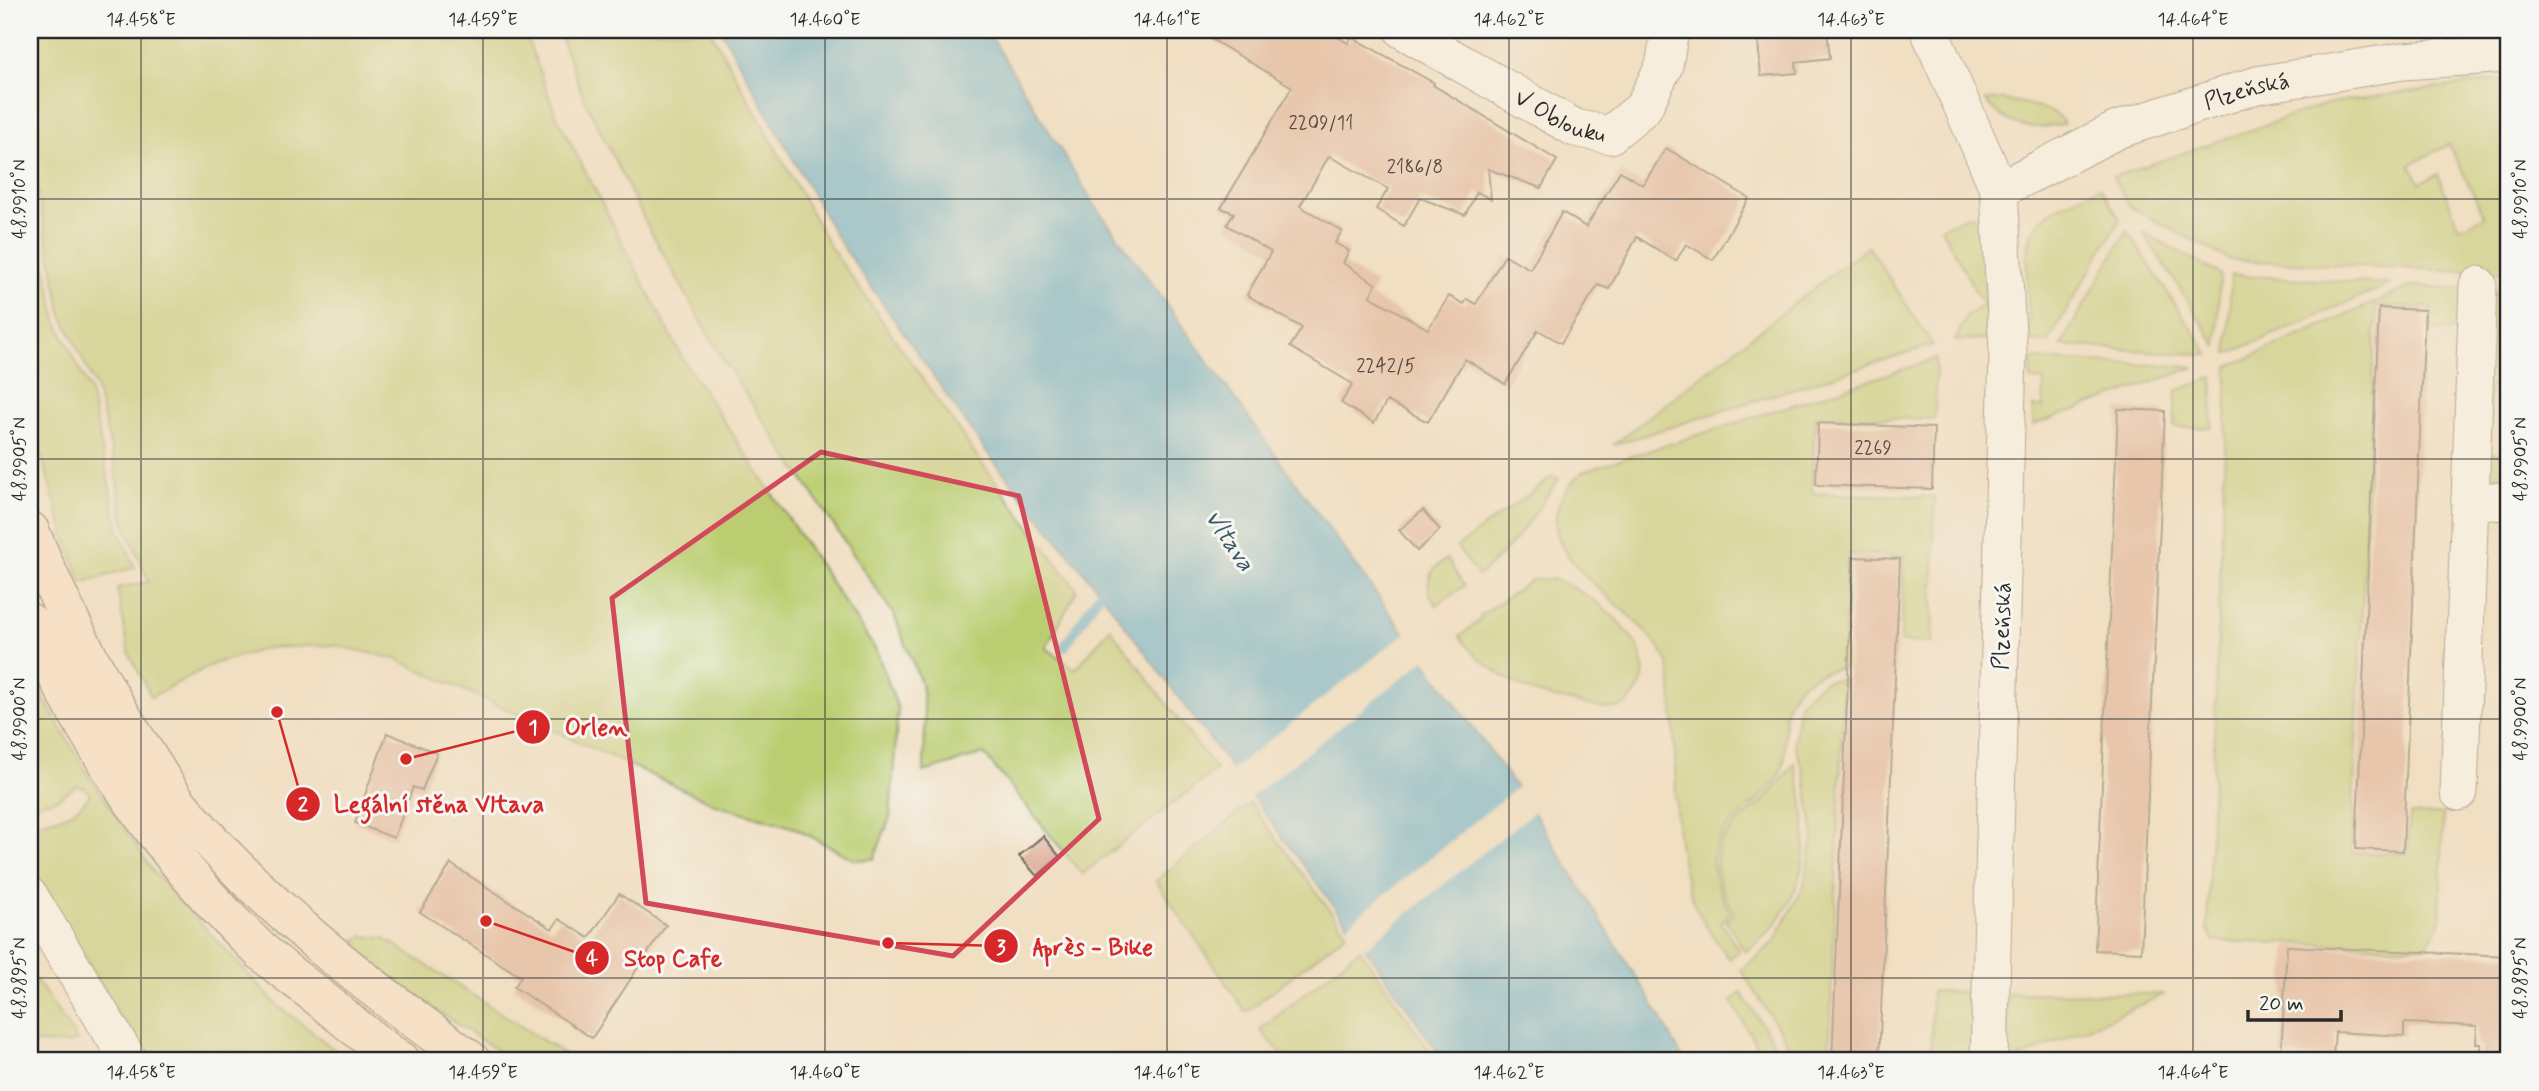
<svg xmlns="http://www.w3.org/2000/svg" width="2539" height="1091" font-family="Mynerve,sans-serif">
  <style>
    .green { fill: #bbcd70; stroke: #737c4e; stroke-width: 2; fill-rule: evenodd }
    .water { fill: #57add3; stroke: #416c7f; stroke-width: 2 }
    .pier { fill: #f0dfc1 }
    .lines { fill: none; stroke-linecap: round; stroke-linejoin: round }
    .stream { stroke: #57add3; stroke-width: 10 }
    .building { fill: #dda891 }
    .street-casing { stroke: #706a60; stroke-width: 39 }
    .secondary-casing { stroke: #706a60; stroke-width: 41 }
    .street { stroke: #fff; stroke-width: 37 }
    .secondary { stroke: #fce5cf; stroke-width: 38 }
    .marked { fill: none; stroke: #d1495b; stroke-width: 5; stroke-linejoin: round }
    .ticks { fill: none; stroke: #2b2b2b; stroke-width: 2; stroke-opacity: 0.45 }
    .labels { text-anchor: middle; stroke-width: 6; stroke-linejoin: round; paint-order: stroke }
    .number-label { font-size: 19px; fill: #584a44 }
    .street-label { font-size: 23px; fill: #2b2b2b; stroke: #f6f6f2 }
    .water-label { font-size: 24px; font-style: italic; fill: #3a5866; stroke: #f6f6f2 }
    .leader { fill: none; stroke: #d62828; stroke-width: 2.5 }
    .callout-dot { fill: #d62828; stroke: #f6f6f2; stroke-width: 2.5 }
    .mark-label { font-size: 21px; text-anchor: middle; font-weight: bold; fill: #fff }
    .callout-label { font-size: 24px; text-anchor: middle; font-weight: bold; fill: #d62828; stroke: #f6f6f2; stroke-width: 6; stroke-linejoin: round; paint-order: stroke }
    .neatline { fill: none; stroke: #2b2b2b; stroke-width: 2.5 }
    .ticks-label { font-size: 18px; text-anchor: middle; fill: #2b2b2b }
  </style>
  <rect width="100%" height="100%" fill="#f6f6f2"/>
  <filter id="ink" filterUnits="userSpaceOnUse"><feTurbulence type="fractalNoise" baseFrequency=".0143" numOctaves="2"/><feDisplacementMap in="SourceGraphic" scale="14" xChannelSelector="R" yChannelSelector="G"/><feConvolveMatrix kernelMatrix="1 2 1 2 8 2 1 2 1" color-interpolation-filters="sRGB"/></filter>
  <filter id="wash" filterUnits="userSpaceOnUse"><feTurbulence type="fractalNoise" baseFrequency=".00686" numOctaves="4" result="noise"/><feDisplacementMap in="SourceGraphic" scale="28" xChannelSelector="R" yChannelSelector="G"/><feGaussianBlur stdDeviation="1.57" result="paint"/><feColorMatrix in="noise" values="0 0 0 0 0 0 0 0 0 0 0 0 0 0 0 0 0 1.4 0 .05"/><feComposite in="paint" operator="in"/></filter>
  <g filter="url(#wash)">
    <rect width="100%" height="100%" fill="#f0dfc1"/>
    <g class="green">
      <path d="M30 30H524L556 115 684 361 877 652 898 709 890 817 874 859 855 860 795 828 715 804 396 659 334 645 267 648 213 664 151 697 129 653 117 588 149 582 124 522 114 461 96 388 62 315 30 154Z"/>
      <path d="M558 30H710L829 245 978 458 1077 590 1046 648 1076 669 1110 628 1216 770 1082 874 984 754 924 772 925 718 921 683 894 615 723 360 646 223 583 96Z"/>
      <path d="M2495 80H2509L2507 273 2230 260 2130 207 2113 177 2329 103ZM2449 144 2485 217 2459 228 2438 174 2420 183 2410 165Z"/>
      <path d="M1998 99C2015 102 2057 106 2064 124 2031 131 2008 128 1986 101Z"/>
      <path d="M2100 187 2120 219 2048 342 2031 341C2030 313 2020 250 2035 227 2046 208 2082 197 2100 187Z"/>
      <path d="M30 189 57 322 90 391 118 528 135 567 82 583 65 537 30 416Z"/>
      <path d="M1969 215 1979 217 1985 227 1986 339 1955 341 1966 316 1983 305 1941 228Z"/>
      <path d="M2127 231 2209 355 2061 345Z"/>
      <path d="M2143 232 2220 274 2217 346Z"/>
      <path d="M1868 246 1933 345 1613 445Z"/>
      <path d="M2231 275 2391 284 2228 354Z"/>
      <path d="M2412 286 2470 289 2468 331 2430 330V307L2376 306 2351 852 2407 854 2410 814H2443L2440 924 2425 947 2214 941 2207 928 2228 367Z"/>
      <path d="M2485 293 2509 294V386L2490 385 2488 453 2509 454V477L2479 476Z"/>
      <path d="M1936 359 1935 419 1815 417 1812 493 1935 497 1932 643 1901 642 1904 556 1848 554 1844 668C1824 670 1800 679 1790 698 1778 723 1792 752 1779 776 1762 804 1722 820 1714 852 1709 873 1722 895 1730 913L1721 922 1739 951 1729 959C1718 942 1702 924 1695 905 1683 875 1677 838 1676 806 1675 767 1676 729 1671 690 1671 682 1671 671 1668 663 1640 598 1497 552 1582 472Z"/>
      <path d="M2031 359 2195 367 2033 425V407H2043L2044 380H2030Z"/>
      <path d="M2213 377 2212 428 2174 427 2176 391Z"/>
      <path d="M1552 477 1559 478C1535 514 1513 548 1478 576L1457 547Z"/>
      <path d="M1447 559 1464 586 1436 605C1423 586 1427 570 1447 559Z"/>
      <path d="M1553 579C1587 589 1658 642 1641 684 1638 691 1631 701 1625 705 1611 712 1597 707 1583 704 1568 700 1551 698 1536 693 1513 685 1471 657 1460 636L1481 619 1480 616 1532 580Z"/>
      <path d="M30 676 88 774 155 874 275 1003 349 1061H145L30 863V825C53 819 77 816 90 794L85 788 76 786 59 798 30 806Z"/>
      <path d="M1844 679 1829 1061H1799L1741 970 1774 942 1803 888 1814 836 1805 777 1794 742 1800 702 1824 681Z"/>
      <path d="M1794 763C1815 835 1810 906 1745 952L1726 921 1734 914C1725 896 1714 876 1717 856 1720 831 1750 814 1766 798 1777 787 1785 775 1794 763Z"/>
      <path d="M1250 803 1347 933 1246 1012 1156 881Z"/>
      <path d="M363 936 384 938 575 1061H513L423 1001 358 952 356 940Z"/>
      <path d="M1360 949 1437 1061H1289L1260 1030Z"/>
      <path d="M35 980H36L77 1040 68 1044 30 1043V984Z"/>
      <path d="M1932 991 1973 992 1972 1061H1931Z"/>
      <path d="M1741 992 1786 1061H1765L1732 1002Z"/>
      <path d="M2008 993 2165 994 2013 1061H2006Z"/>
    </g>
    <path class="water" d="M721 30H987L1092 201 1531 808 1659 1014 1684 1061H1444L1377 964 1100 592 985 450 837 238Z"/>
    <g class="pier">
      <path d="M1407 632 1426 659 1249 798 1229 772Z"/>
      <path d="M1519 786 1536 810 1362 950 1345 927Z"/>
    </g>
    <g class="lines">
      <path class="stream" d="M1064 647 1106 584"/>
    </g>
    <g id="blocks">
      <g class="building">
        <path d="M1196 30H1326L1348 43 1351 37 1434 83 1433 85 1557 160 1541 188 1488 169 1491 199 1477 192 1465 215 1420 198 1404 226 1376 209 1388 189 1329 156 1300 206 1342 231 1335 243 1349 251 1343 263 1376 284 1370 296 1428 329 1449 296 1464 304 1467 299 1476 304 1505 255 1530 269 1562 212 1586 227 1620 171 1643 185 1666 148 1749 198 1713 260 1686 244 1676 261 1637 237 1609 289 1598 285 1561 343 1538 330 1505 384 1465 359 1428 422 1387 401 1374 423 1341 403 1353 384 1290 347 1302 328 1247 295 1271 252 1227 225 1234 213 1221 208 1292 87Z"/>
        <path d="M1757 30H1827L1830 58 1796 62 1797 73 1761 76Z"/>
        <path d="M2379 308 2425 310 2403 851 2356 849Z"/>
        <path d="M2118 409 2165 411 2141 952 2095 950Z"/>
        <path d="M1818 423 1934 428 1932 489 1816 485Z"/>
        <path d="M1423 510 1440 530 1417 551 1399 530Z"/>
        <path d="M1853 557 1900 559 1879 1061H1832Z"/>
        <path d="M387 733 437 753 422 790 413 787 394 838 355 823Z"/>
        <path d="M1043 836 1060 857 1037 876 1019 856Z"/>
        <path d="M451 864 552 929 559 919 589 938 619 894 666 925 592 1038 514 987 521 977 420 912Z"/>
        <path d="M2287 946 2509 956V1058L2481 1057V1044H2476L2477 1026 2404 1023V1036L2335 1032 2333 1057 2281 1055Z"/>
      </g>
    </g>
  </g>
  <g filter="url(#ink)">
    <use href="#blocks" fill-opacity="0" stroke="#706a60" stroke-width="2"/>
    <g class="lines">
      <g class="street-casing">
        <g id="street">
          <path id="s1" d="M1403 30 1575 128 1610 135 1643 108 1664 66 1670 30"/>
          <path d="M1929 30 1999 190 2008 351 1989 1061"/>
          <path id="s2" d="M1999 190 2117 130 2257 85 2403 61 2509 54"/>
          <path d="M2470 500 2478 285"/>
          <path d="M2459 792 2470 500 2509 502"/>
          <path d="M30 897 129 1061"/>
        </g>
      </g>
      <g class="secondary-casing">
        <g id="secondary">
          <path d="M30 531C62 609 98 682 145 753 156 770 167 790 180 806 267 910 363 981 471 1061"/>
          <path d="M30 623C90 745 156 850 255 945 275 965 299 981 321 999 347 1020 373 1043 401 1061"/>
        </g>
      </g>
      <use href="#street" class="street"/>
      <use href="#secondary" class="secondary"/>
    </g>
  </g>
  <path d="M0 0H2539V1091H0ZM821 452 1019 496 1099 819 953 956 646 903 612 598Z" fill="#f0dfc1" fill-opacity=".55" fill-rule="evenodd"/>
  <path class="marked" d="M821 452 1019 496 1099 819 953 956 646 903 612 598Z"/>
  <path class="ticks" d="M141 30V1061M483 30V1061M825 30V1061M1167 30V1061M1509 30V1061M1851 30V1061M2193 30V1061M30 199H2509M30 459H2509M30 719H2509M30 978H2509"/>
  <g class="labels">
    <g class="number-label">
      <text x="1321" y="129">2209/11</text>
      <text x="1415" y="173">2186/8</text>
      <text x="1386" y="372">2242/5</text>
      <text x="1873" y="454">2269</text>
    </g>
    <g class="street-label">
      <text dy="8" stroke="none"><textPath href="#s2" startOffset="268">Plzeňská</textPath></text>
      <text dy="8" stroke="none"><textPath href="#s1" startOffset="180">V Oblouku</textPath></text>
      <text transform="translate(2001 626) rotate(-88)" y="8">Plzeňská</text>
    </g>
    <g class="water-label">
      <text transform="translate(1230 540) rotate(56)" y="8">Vltava</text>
    </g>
  </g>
  <path class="leader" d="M406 759L533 727M277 712L303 804M888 943L1001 946M486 921L592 958"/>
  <g class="callout-dot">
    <circle cx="406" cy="759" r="7"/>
    <circle cx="277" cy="712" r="7"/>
    <circle cx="888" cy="943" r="7"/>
    <circle cx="486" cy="921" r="7"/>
    <circle cx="533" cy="727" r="18"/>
    <circle cx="303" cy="804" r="18"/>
    <circle cx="1001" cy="946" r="18"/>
    <circle cx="592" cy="958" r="18"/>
  </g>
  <g class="mark-label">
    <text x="533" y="734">1</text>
    <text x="303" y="811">2</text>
    <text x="1001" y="954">3</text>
    <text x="592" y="965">4</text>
  </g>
  <g class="callout-label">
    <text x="596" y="735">Orlen</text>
    <text x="439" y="812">Legální stěna Vltava</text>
    <text x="1093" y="955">Après - Bike</text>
    <text x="673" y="966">Stop Cafe</text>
  </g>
  <rect width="2539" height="1091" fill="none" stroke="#f6f6f2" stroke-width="77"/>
  <path d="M2248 1010v10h93v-10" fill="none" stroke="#2b2b2b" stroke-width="3.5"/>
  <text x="2259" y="1010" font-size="21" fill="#2b2b2b" stroke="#f6f6f2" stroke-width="5" paint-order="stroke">20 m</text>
  <rect x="38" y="38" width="2462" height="1014" class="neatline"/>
  <g class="ticks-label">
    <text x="141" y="25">14.458°E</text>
    <text x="483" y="25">14.459°E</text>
    <text x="825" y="25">14.460°E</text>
    <text x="1167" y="25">14.461°E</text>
    <text x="1509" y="25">14.462°E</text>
    <text x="1851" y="25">14.463°E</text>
    <text x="2193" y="25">14.464°E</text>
    <text transform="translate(19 199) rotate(-90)" y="6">48.9910°N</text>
    <text transform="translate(2520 199) rotate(-90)" y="6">48.9910°N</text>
    <text transform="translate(19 459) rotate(-90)" y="6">48.9905°N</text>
    <text transform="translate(2520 459) rotate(-90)" y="6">48.9905°N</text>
    <text transform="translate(19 719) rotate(-90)" y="6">48.9900°N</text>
    <text transform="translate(2520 719) rotate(-90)" y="6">48.9900°N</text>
    <text transform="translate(19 978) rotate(-90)" y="6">48.9895°N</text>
    <text transform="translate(2520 978) rotate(-90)" y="6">48.9895°N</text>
    <text x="141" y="1078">14.458°E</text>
    <text x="483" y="1078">14.459°E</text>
    <text x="825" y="1078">14.460°E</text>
    <text x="1167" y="1078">14.461°E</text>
    <text x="1509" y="1078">14.462°E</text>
    <text x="1851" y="1078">14.463°E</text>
    <text x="2193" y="1078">14.464°E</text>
  </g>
</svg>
